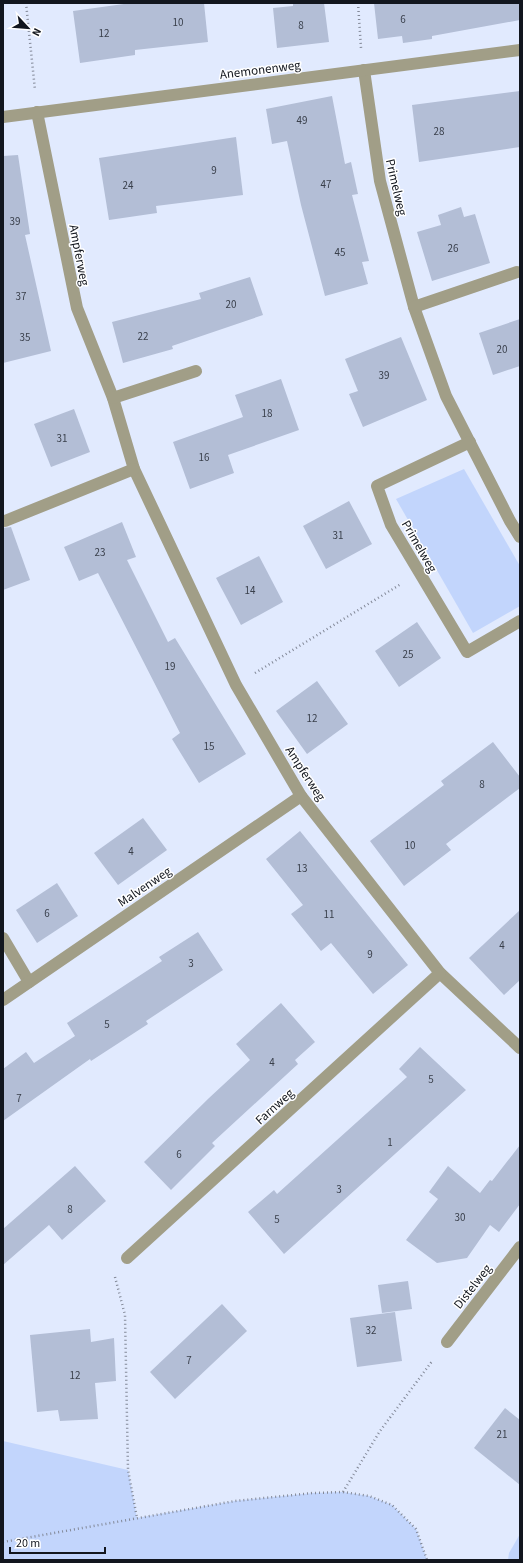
<svg xmlns="http://www.w3.org/2000/svg" width="523" height="1563" font-family="'Source Sans 3',sans-serif">
  <style>
    .green { fill: #c2d5fc }
    .building { fill: #b3bed6 }
    .lines { fill: none; stroke-linecap: round; stroke-linejoin: round }
    .path { stroke: #838998; stroke-width: 2.5; stroke-dasharray: 1 3; stroke-linecap: butt }
    .minor { stroke: #a19e87; stroke-width: 12 }
    .labels { text-anchor: middle; stroke-width: 3; stroke-linejoin: round; paint-order: stroke }
    .number-label { font-size: 11px; fill: #3a404c }
    .street-label { font-size: 13px; fill: #12161e; stroke: #fff }
  </style>
  <rect width="100%" height="100%" fill="#e1eafe"/>
  <g class="green">
    <path d="M464 469 520 566V606L473 633 396 499Z"/>
    <path d="M3 1441 128 1470 137 1518 235 1501 313 1493 343 1492 369 1496 392 1505 416 1529 427 1560H3Z"/>
    <path d="M520 1534V1560H508L509 1553Z"/>
  </g>
  <g class="building">
    <path d="M131 3H204L208 42 135 50V55L80 63 73 11Z"/>
    <path d="M293 3H324L329 42 277 48 273 8 293 6Z"/>
    <path d="M374 3H520V20L432 36V39L403 43 402 36 378 39Z"/>
    <path d="M520 91V147L419 162 412 105Z"/>
    <path d="M332 96 345 164 351 162 358 194 352 195 369 261 362 262 368 284 325 296 301 205 287 141 272 144 266 109Z"/>
    <path d="M236 137 243 195 156 206 157 213 109 220 99 158Z"/>
    <path d="M18 155 30 234 25 235 51 351 3 363V156Z"/>
    <path d="M461 207 464 217 475 214 490 263 432 281 417 232 441 225 438 215Z"/>
    <path d="M250 277 263 315 172 346 173 349 123 363 112 322 201 299 199 293Z"/>
    <path d="M520 319V366L493 375 479 333Z"/>
    <path d="M401 337 427 400 363 427 349 394 358 391 345 359Z"/>
    <path d="M281 379 299 430 228 455 234 473 190 489 173 442 243 417 235 395Z"/>
    <path d="M74 409 90 452 51 467 34 424Z"/>
    <path d="M349 501 372 544 326 569 303 526Z"/>
    <path d="M122 522 136 557 127 560 168 642 175 638 246 754 199 783 172 739 180 733 98 573 79 581 64 547Z"/>
    <path d="M11 527 30 580 3 590V528Z"/>
    <path d="M259 556 283 602 241 625 216 578Z"/>
    <path d="M417 622 441 658 399 687 375 651Z"/>
    <path d="M317 681 348 724 307 754 276 711Z"/>
    <path d="M493 742 520 777V788L446 844 451 850 404 886 370 841 444 785 441 781Z"/>
    <path d="M143 818 167 850 118 885 94 853Z"/>
    <path d="M300 831 408 965 373 994 331 943 321 951 291 914 303 905 266 859Z"/>
    <path d="M57 883 78 916 37 943 16 910Z"/>
    <path d="M520 910V980L504 995 469 958Z"/>
    <path d="M198 932 223 970 146 1021 148 1024 91 1061 90 1059 3 1121V1069L26 1052 34 1063 75 1036 67 1023 162 961 159 957Z"/>
    <path d="M281 1003 315 1042 295 1060 298 1064 212 1143 215 1146 171 1190 144 1162 209 1098 250 1060 236 1044Z"/>
    <path d="M420 1047 466 1090 284 1254 248 1212 274 1190 277 1194 407 1077 399 1069Z"/>
    <path d="M520 1145V1204L499 1232 490 1225 467 1258 437 1263 406 1240 438 1199 429 1192 448 1166 480 1193 490 1180 492 1181Z"/>
    <path d="M75 1166 106 1201 62 1240 49 1225 3 1265V1229Z"/>
    <path d="M408 1281 412 1309 382 1313 378 1285Z"/>
    <path d="M222 1304 247 1331 175 1399 150 1372Z"/>
    <path d="M395 1312 402 1361 357 1367 350 1318Z"/>
    <path d="M90 1329 91 1342 114 1338 116 1381 95 1383 98 1419 60 1421 58 1410 37 1412 30 1335Z"/>
    <path d="M505 1408 520 1420V1485L474 1448Z"/>
  </g>
  <g class="lines">
    <g class="path">
      <path d="M26 3 35 90"/>
      <path d="M358 3 361 48"/>
      <path d="M255 673 401 584"/>
      <path d="M115 1277 125 1315 128 1470 137 1518"/>
      <path d="M343 1492 380 1431 433 1360"/>
      <path d="M3 1542 235 1501 313 1493 343 1492 369 1496 392 1505 416 1529 427 1560"/>
    </g>
    <g class="minor">
      <path d="M364 70 380 181 414 307 446 396 510 521 520 537"/>
      <path d="M37 112 77 308 113 398 134 469 236 685 301 796 440 973 520 1048"/>
      <path d="M3 117 520 50"/>
      <path d="M414 307 517 272"/>
      <path d="M113 398 196 371"/>
      <path d="M470 442 377 486 391 525 467 652 520 621"/>
      <path d="M5 521 134 469"/>
      <path d="M3 938 29 982"/>
      <path d="M3 1000 301 796"/>
      <path d="M127 1258 440 973"/>
      <path d="M447 1342 520 1247"/>
    </g>
  </g>
  <g class="labels">
    <g class="number-label">
      <text x="403" y="23">6</text>
      <text x="178" y="26">10</text>
      <text x="301" y="29">8</text>
      <text x="104" y="37">12</text>
      <text x="302" y="124">49</text>
      <text x="439" y="135">28</text>
      <text x="214" y="174">9</text>
      <text x="326" y="188">47</text>
      <text x="128" y="189">24</text>
      <text x="15" y="225">39</text>
      <text x="453" y="252">26</text>
      <text x="340" y="256">45</text>
      <text x="21" y="300">37</text>
      <text x="231" y="308">20</text>
      <text x="143" y="340">22</text>
      <text x="25" y="341">35</text>
      <text x="502" y="353">20</text>
      <text x="384" y="379">39</text>
      <text x="267" y="417">18</text>
      <text x="62" y="442">31</text>
      <text x="204" y="461">16</text>
      <text x="338" y="539">31</text>
      <text x="100" y="556">23</text>
      <text x="250" y="594">14</text>
      <text x="408" y="658">25</text>
      <text x="170" y="670">19</text>
      <text x="312" y="722">12</text>
      <text x="209" y="750">15</text>
      <text x="482" y="788">8</text>
      <text x="410" y="849">10</text>
      <text x="131" y="855">4</text>
      <text x="302" y="872">13</text>
      <text x="47" y="917">6</text>
      <text x="329" y="918">11</text>
      <text x="502" y="949">4</text>
      <text x="370" y="958">9</text>
      <text x="191" y="967">3</text>
      <text x="107" y="1028">5</text>
      <text x="272" y="1066">4</text>
      <text x="431" y="1083">5</text>
      <text x="19" y="1102">7</text>
      <text x="390" y="1146">1</text>
      <text x="179" y="1158">6</text>
      <text x="339" y="1193">3</text>
      <text x="70" y="1213">8</text>
      <text x="460" y="1221">30</text>
      <text x="277" y="1223">5</text>
      <text x="371" y="1334">32</text>
      <text x="189" y="1364">7</text>
      <text x="75" y="1379">12</text>
      <text x="502" y="1438">21</text>
    </g>
    <g class="street-label">
      <text transform="translate(260 69) rotate(-7)" y="5">Anemonenweg</text>
      <text transform="translate(397 187) rotate(77)" y="5">Primelweg</text>
      <text transform="translate(80 255) rotate(79)" y="5">Ampferweg</text>
      <text transform="translate(420 546) rotate(60)" y="5">Primelweg</text>
      <text transform="translate(306 773) rotate(57)" y="5">Ampferweg</text>
      <text transform="translate(144 886) rotate(-34)" y="5">Malvenweg</text>
      <text transform="translate(274 1106) rotate(-42)" y="5">Farnweg</text>
      <text transform="translate(472 1286) rotate(-52)" y="5">Distelweg</text>
    </g>
  </g>
  <rect width="523" height="1563" fill="none" stroke="#12161e" stroke-width="8"/>
  <g transform="translate(28 28) rotate(116)" stroke="#ffffff" stroke-width="3" paint-order="stroke">
  <path d="M0-3L7 15L0 10L-7 15Z" fill="#12161e"/>
  <text y="-6" font-size="11" font-weight="bold" text-anchor="middle" fill="#12161e">N</text>
  </g>
  <path d="M10 1547v6h95v-6" fill="none" stroke="#12161e" stroke-width="2"/>
  <text x="16" y="1547" font-size="12" fill="#12161e" stroke="#ffffff" stroke-width="3" paint-order="stroke">20 m</text>
</svg>
